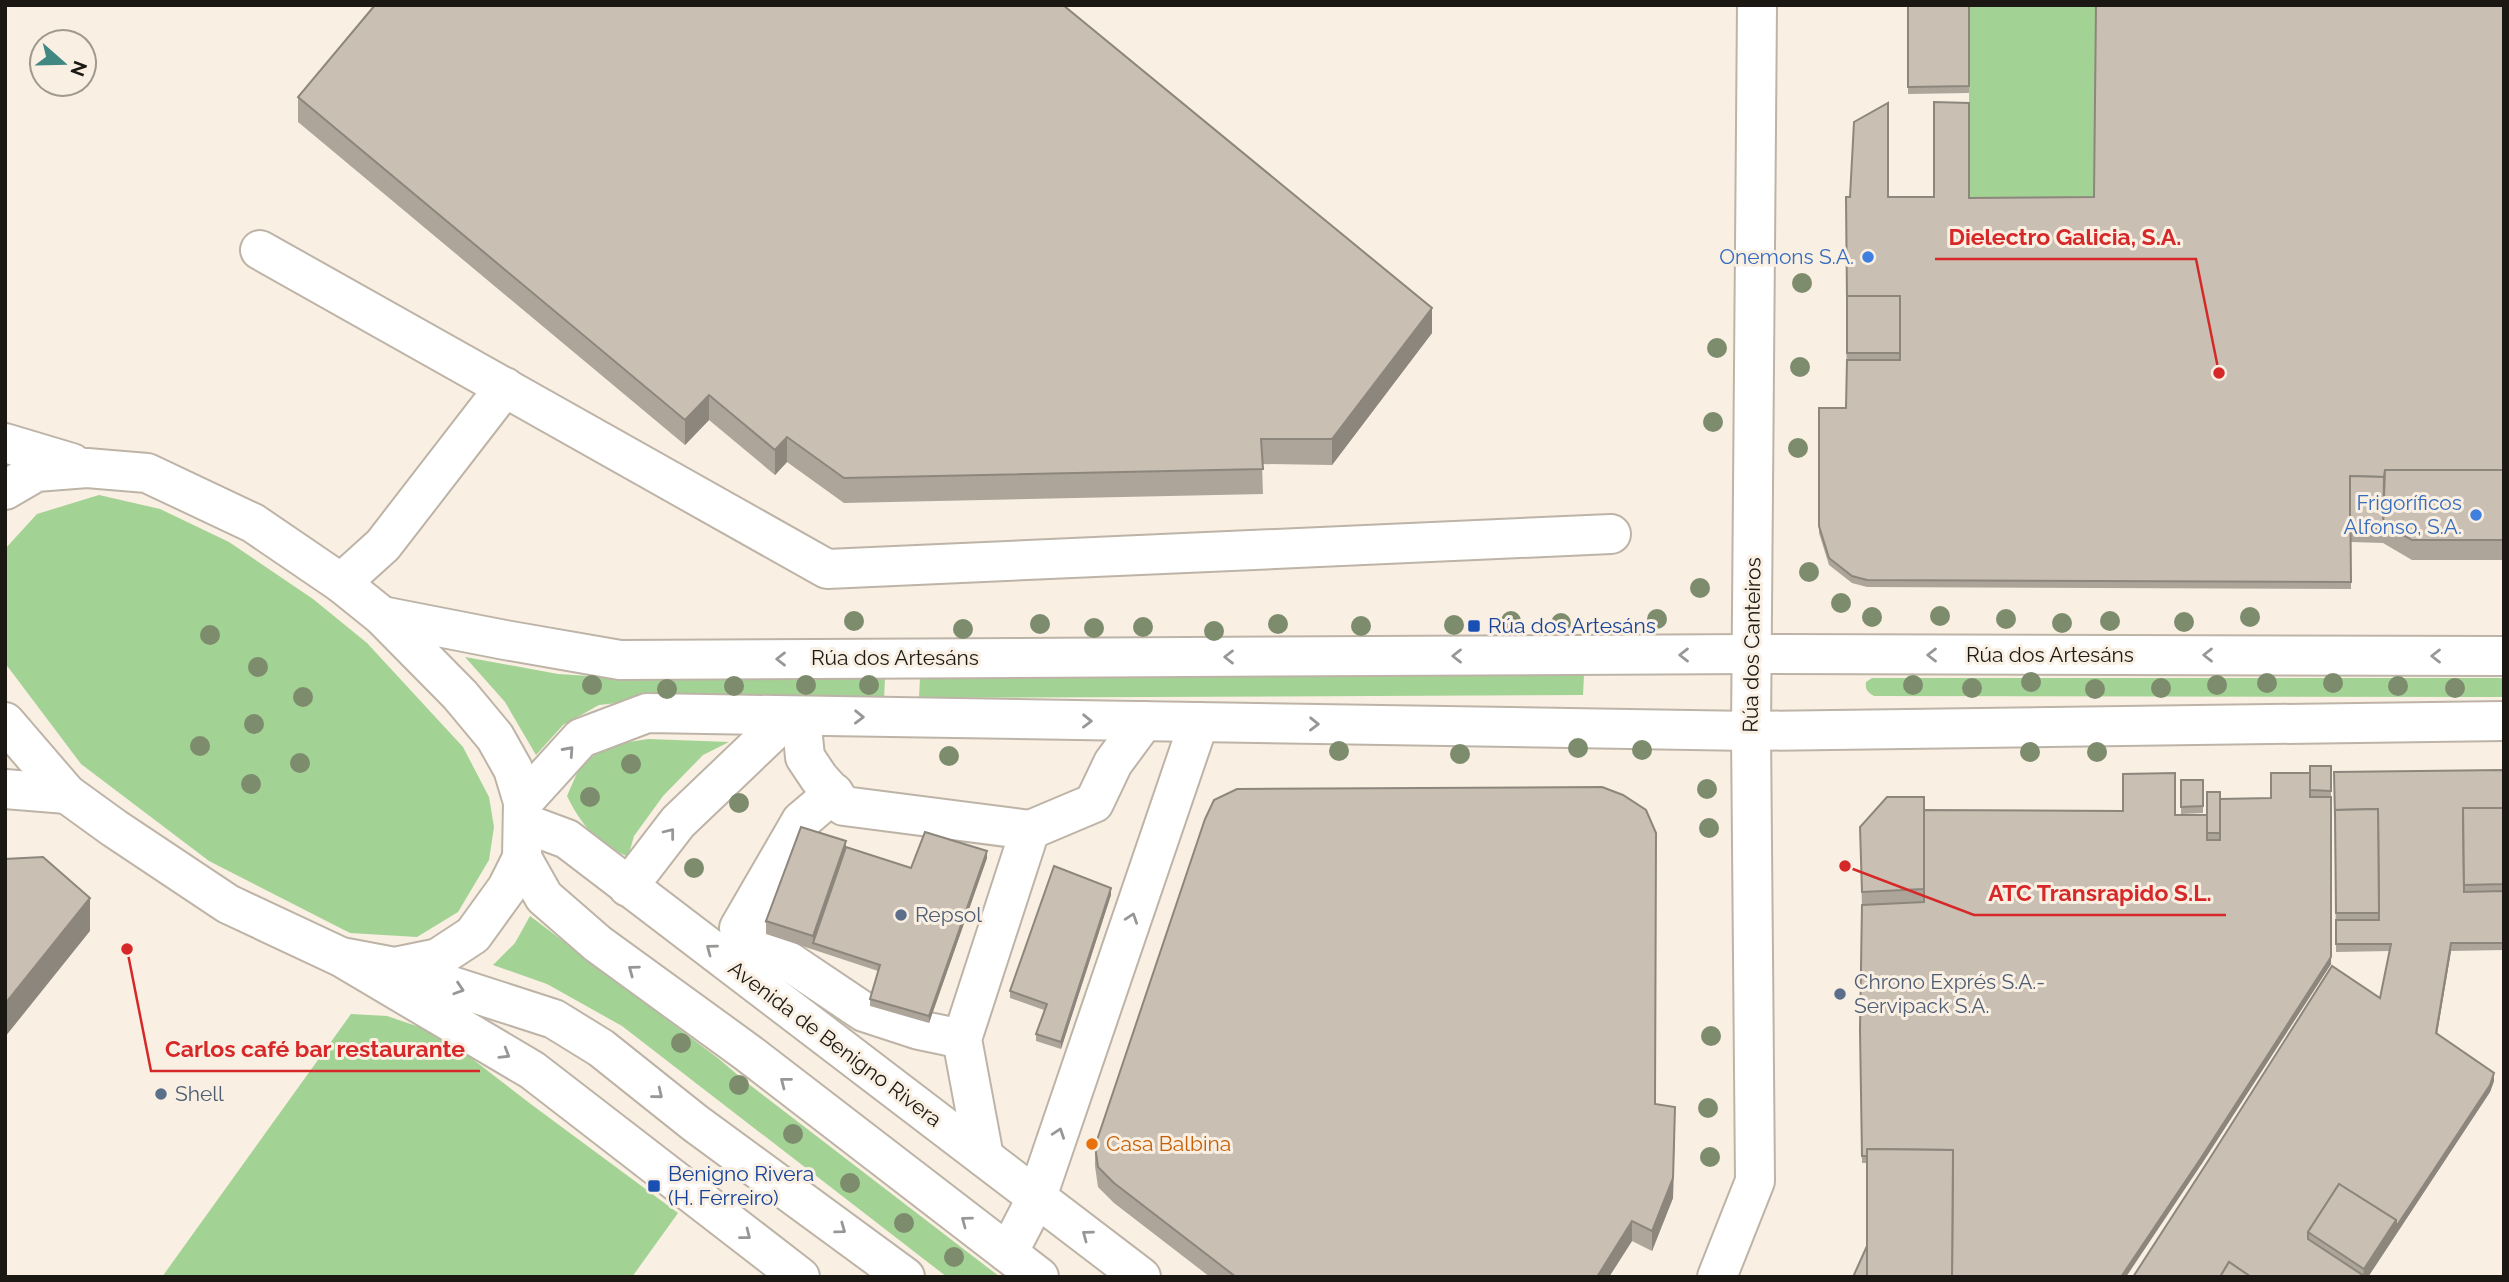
<svg xmlns="http://www.w3.org/2000/svg" width="2509" height="1282" font-family="Raleway,sans-serif">
  <style>
    .green { fill: #a2d294 }
    .lines { fill: none; stroke-linecap: round; stroke-linejoin: round }
    .minor-casing { stroke: #bdb4a7; stroke-width: 42 }
    .major-casing { stroke: #bdb4a7; stroke-width: 42 }
    .minor { stroke: #fff; stroke-width: 38 }
    .major { stroke: #fff; stroke-width: 38 }
    .tree { fill: #7e8c6e }
    .wall { fill: #ada59a }
    .shaded-wall { fill: #8d867d }
    .building { fill: #c9c0b3; stroke: #8d867d; stroke-width: 2 }
    .oneway { stroke: #989795 }
    .shop-dot { fill: #3f7fe0; stroke: #f9efe2; stroke-width: 2.5 }
    .transit-dot { fill: #1a4fb4; stroke: #f9efe2; stroke-width: 2.5 }
    .service-dot { fill: #5c6f8a; stroke: #f9efe2; stroke-width: 2.5 }
    .food-dot { fill: #e8710a; stroke: #f9efe2; stroke-width: 2.5 }
    .labels { text-anchor: middle; stroke-width: 6; stroke-linejoin: round; paint-order: stroke }
    .shop-label { font-size: 21px; fill: #366cbe; stroke: #f9efe2; text-anchor: end }
    .transit-label { font-size: 21px; fill: #164399; stroke: #f9efe2; text-anchor: start }
    .street-label { font-size: 21px; fill: #1b1813; stroke: #f9efe2 }
    .service-label { font-size: 21px; fill: #4e5e75; stroke: #f9efe2; text-anchor: start }
    .food-label { font-size: 21px; fill: #c56008; stroke: #f9efe2; text-anchor: start }
    .leader { fill: none; stroke: #d62828; stroke-width: 2.5 }
    .callout-dot { fill: #d62828; stroke: #f9efe2; stroke-width: 2.5 }
    .callout-label { font-size: 23px; text-anchor: middle; font-weight: bold; fill: #d62828; stroke: #f9efe2; stroke-width: 6; stroke-linejoin: round; paint-order: stroke }
  </style>
  <rect width="100%" height="100%" fill="#f9efe2"/>
  <g class="green">
    <path d="M1969 5H2096L2094 205H1969Z"/>
    <path d="M99 495 160 509 229 542 313 599 367 643 463 747 489 797 494 827 489 860 458 912 417 937 350 933 209 861 81 764 5 663V549L37 514Z"/>
    <path d="M465 657 558 674 605 677 885 678 884 699 645 700 599 705 563 725 536 755 505 702Z"/>
    <path d="M1584 675 1583 695 919 698 920 678Z"/>
    <path d="M1872 678H2504V697L1874 696C1867 692 1865 689 1866 682Z"/>
    <path d="M648 739 729 742 703 755 663 796 634 836 628 857C596 841 583 828 567 796L581 764 610 745Z"/>
    <path d="M530 916 719 1059 746 1082 1000 1277H947L622 1026 547 984 493 965 515 943Z"/>
    <path d="M351 1014 387 1016 440 1034 532 1105 678 1213 632 1277H162Z"/>
  </g>
  <g class="lines">
    <g class="minor-casing">
      <g id="minor">
        <path d="M260 250 827 569 1611 534"/>
        <path d="M341 583 383 545 505 387"/>
        <path d="M382 616 505 640 620 660 1753 654 2504 656"/>
        <path d="M801 716 805 757 819 778 844 806 1030 830"/>
        <path d="M5 789 67 794"/>
        <path d="M834 793 801 821 739 928 864 1012 919 1030 962 1039"/>
        <path d="M523 802 581 738 647 713 1751 731 2504 721"/>
        <path d="M524 823 567 839 1141 1277"/>
        <path d="M628 887 678 822 789 716"/>
        <path d="M346 960 532 1070 800 1277"/>
        <path d="M984 1157 962 1039 1030 830 1094 803 1113 763 1144 721"/>
        <path d="M1008 1253 1037 1197 1199 722"/>
        <path d="M1717 1277 1755 1181 1751 731 1757 5"/>
      </g>
    </g>
    <g class="major-casing">
      <g id="major">
        <path d="M5 443 72 463"/>
        <path d="M5 490 36 472 87 468 147 473 253 523 341 583 382 616 460 695 495 737 513 769 523 802 522 858 507 888 473 935 438 958 394 967 341 957 228 904 114 828 67 794 5 722"/>
        <path d="M522 858 544 897 598 944 748 1053 1039 1277"/>
        <path d="M396 968 554 1019 601 1048 695 1123 905 1277"/>
      </g>
    </g>
    <use href="#minor" class="minor"/>
    <use href="#major" class="major"/>
  </g>
  <g class="tree">
    <circle cx="1802" cy="283" r="10"/>
    <circle cx="1717" cy="348" r="10"/>
    <circle cx="1800" cy="367" r="10"/>
    <circle cx="1713" cy="422" r="10"/>
    <circle cx="1798" cy="448" r="10"/>
    <circle cx="1809" cy="572" r="10"/>
    <circle cx="1700" cy="588" r="10"/>
    <circle cx="1841" cy="603" r="10"/>
    <circle cx="1940" cy="616" r="10"/>
    <circle cx="1872" cy="617" r="10"/>
    <circle cx="2250" cy="617" r="10"/>
    <circle cx="1657" cy="619" r="10"/>
    <circle cx="2006" cy="619" r="10"/>
    <circle cx="854" cy="621" r="10"/>
    <circle cx="1511" cy="621" r="10"/>
    <circle cx="2110" cy="621" r="10"/>
    <circle cx="2184" cy="622" r="10"/>
    <circle cx="1561" cy="623" r="10"/>
    <circle cx="2062" cy="623" r="10"/>
    <circle cx="1040" cy="624" r="10"/>
    <circle cx="1278" cy="624" r="10"/>
    <circle cx="1454" cy="625" r="10"/>
    <circle cx="1361" cy="626" r="10"/>
    <circle cx="1143" cy="627" r="10"/>
    <circle cx="1094" cy="628" r="10"/>
    <circle cx="963" cy="629" r="10"/>
    <circle cx="1214" cy="631" r="10"/>
    <circle cx="210" cy="635" r="10"/>
    <circle cx="258" cy="667" r="10"/>
    <circle cx="2031" cy="682" r="10"/>
    <circle cx="2267" cy="683" r="10"/>
    <circle cx="2333" cy="683" r="10"/>
    <circle cx="592" cy="685" r="10"/>
    <circle cx="806" cy="685" r="10"/>
    <circle cx="869" cy="685" r="10"/>
    <circle cx="1913" cy="685" r="10"/>
    <circle cx="2217" cy="685" r="10"/>
    <circle cx="734" cy="686" r="10"/>
    <circle cx="2398" cy="686" r="10"/>
    <circle cx="1972" cy="688" r="10"/>
    <circle cx="2161" cy="688" r="10"/>
    <circle cx="2455" cy="688" r="10"/>
    <circle cx="667" cy="689" r="10"/>
    <circle cx="2095" cy="689" r="10"/>
    <circle cx="303" cy="697" r="10"/>
    <circle cx="254" cy="724" r="10"/>
    <circle cx="200" cy="746" r="10"/>
    <circle cx="1578" cy="748" r="10"/>
    <circle cx="1642" cy="750" r="10"/>
    <circle cx="1339" cy="751" r="10"/>
    <circle cx="2030" cy="752" r="10"/>
    <circle cx="2097" cy="752" r="10"/>
    <circle cx="1460" cy="754" r="10"/>
    <circle cx="949" cy="756" r="10"/>
    <circle cx="300" cy="763" r="10"/>
    <circle cx="631" cy="764" r="10"/>
    <circle cx="251" cy="784" r="10"/>
    <circle cx="1707" cy="789" r="10"/>
    <circle cx="590" cy="797" r="10"/>
    <circle cx="739" cy="803" r="10"/>
    <circle cx="1709" cy="828" r="10"/>
    <circle cx="694" cy="868" r="10"/>
    <circle cx="1711" cy="1036" r="10"/>
    <circle cx="681" cy="1043" r="10"/>
    <circle cx="739" cy="1085" r="10"/>
    <circle cx="1708" cy="1108" r="10"/>
    <circle cx="793" cy="1134" r="10"/>
    <circle cx="1710" cy="1157" r="10"/>
    <circle cx="850" cy="1183" r="10"/>
    <circle cx="904" cy="1223" r="10"/>
    <circle cx="954" cy="1257" r="10"/>
  </g>
  <g class="wall">
    <path d="M2504 5V560H2412L2383 543 2351 542V589L1867 587 1852 583 1829 565 1819 533V408H1846L1847 302 1888 197H2094Z"/>
    <path d="M1908 6H1969V93L1908 94Z"/>
    <path d="M298 97 1432 333 1332 465 1262 464 1263 494 844 503 787 462 775 475 709 420 685 445 298 122Z"/>
    <path d="M2331 766V964L2201 1165 1867 1246V1163H1862L1860 1030 1862 909 1860 827 2207 815 2220 799 2271 798 2310 773Z"/>
    <path d="M2504 770V950L2451 951 2437 1034 2494 1081 2490 1092 2368 1277H2133L2380 998 2390 951 2336 952 2334 772Z"/>
    <path d="M2181 780H2203V813L2181 814Z"/>
    <path d="M846 847 911 868 987 858 929 1023 870 1006V999L878 971 766 934V921Z"/>
    <path d="M1111 895 1061 1049 1036 1041V1034L1044 1010 1010 998V991Z"/>
    <path d="M1655 1104 1675 1126 1673 1198 1652 1251 1632 1241 1609 1277H1210L1114 1203 1098 1187 1095 1166V1146Z"/>
  </g>
  <g class="shaded-wall">
    <path d="M1432 308V333L1332 465V439Z"/>
    <path d="M709 395V420L685 445V420Z"/>
    <path d="M787 437V462L775 475V450Z"/>
    <path d="M846 841V855L813 943V936Z"/>
    <path d="M987 851V858L929 1023V1016Z"/>
    <path d="M1111 888V895L1061 1049V1042Z"/>
    <path d="M90 898V931L5 1037V1004Z"/>
    <path d="M2451 943V951L2436 1040V1033Z"/>
    <path d="M2331 957V964L2201 1165 2126 1277H2121Z"/>
    <path d="M2494 1073V1081L2490 1092 2368 1277H2363L2364 1269Z"/>
    <path d="M1675 1107 1673 1198 1652 1251V1231Z"/>
    <path d="M1632 1221V1241L1609 1277H1597Z"/>
  </g>
  <g class="building">
    <path d="M375 5H1063L1432 308 1332 439H1261L1263 469 844 478 787 437 775 450 709 395 685 420 298 97Z"/>
    <path d="M2096 5H2504V470H2385L2384 477 2350 476 2351 582 1867 580 1852 576 1829 558 1819 526V408H1846L1847 360H1900V296H1847V299L1846 197H1850L1854 122 1888 103V197H1934V102L1969 103V198L2094 197Z"/>
    <path d="M1908 6H1969V86L1908 87Z"/>
    <rect x="1847" y="296" width="53" height="57"/>
    <path d="M2385 470H2504V540H2412L2383 523Z"/>
    <path d="M2350 476 2384 477 2383 529 2350 528Z"/>
    <path d="M2310 766H2331V791L2310 790Z"/>
    <path d="M2504 770V808H2463L2464 892 2504 891V943H2451L2436 1033 2494 1073 2490 1085 2396 1227V1220L2339 1184 2308 1232V1239L2364 1276 2363 1277H2251L2229 1262 2220 1277H2133L2210 1158 2332 966 2380 998 2391 944H2336V920H2379L2378 809 2335 810V817L2334 772Z"/>
    <path d="M2175 773V815H2207V840H2220V799L2271 798V773H2310V797H2331V957L2201 1158 2121 1277H1952L1953 1150 1867 1149V1156H1862L1860 1030 1862 905 1924 902V810L2123 811V774Z"/>
    <path d="M2181 780H2203V806L2181 807Z"/>
    <path d="M1602 787 1623 795 1646 810 1656 833 1655 1104 1675 1107 1673 1178 1652 1231 1632 1221 1597 1277H1236L1114 1183 1098 1167 1095 1146 1205 819 1214 800 1237 789Z"/>
    <rect x="2207" y="792" width="13" height="41"/>
    <path d="M1887 797H1924V889L1862 892 1860 827Z"/>
    <path d="M2463 808H2504V884L2464 885Z"/>
    <path d="M2378 809 2379 913H2336L2335 810Z"/>
    <path d="M801 827 846 841 813 936 766 921Z"/>
    <path d="M925 832 987 851 929 1016 870 999 880 965 813 943 846 847 911 868Z"/>
    <path d="M43 857 90 898 5 1004V859Z"/>
    <path d="M1054 866 1111 888 1061 1042 1036 1034 1047 1004 1010 991Z"/>
    <path d="M1867 1149 1953 1150 1952 1277H1867Z"/>
    <path d="M2339 1184 2396 1220 2364 1269 2308 1232Z"/>
    <path d="M1867 1246V1277H1853Z"/>
    <path d="M2229 1262 2251 1277H2220Z"/>
  </g>
  <defs><path id="oneway-chevron" d="M-2-3.5L2.5 0L-2 3.5" fill="none" stroke-width="1.6" stroke-linecap="round" stroke-linejoin="round" transform="scale(1.75)"/></defs>
  <g class="oneway">
    <use href="#oneway-chevron" transform="translate(1684 655) rotate(180)"/>
    <use href="#oneway-chevron" transform="translate(1932 655) rotate(-180)"/>
    <use href="#oneway-chevron" transform="translate(2208 655) rotate(-180)"/>
    <use href="#oneway-chevron" transform="translate(1457 656) rotate(180)"/>
    <use href="#oneway-chevron" transform="translate(2436 656) rotate(-180)"/>
    <use href="#oneway-chevron" transform="translate(1229 657) rotate(180)"/>
    <use href="#oneway-chevron" transform="translate(781 659) rotate(180)"/>
    <use href="#oneway-chevron" transform="translate(859 717) rotate(1)"/>
    <use href="#oneway-chevron" transform="translate(1087 721) rotate(1)"/>
    <use href="#oneway-chevron" transform="translate(1314 724) rotate(1)"/>
    <use href="#oneway-chevron" transform="translate(569 751) rotate(-48)"/>
    <use href="#oneway-chevron" transform="translate(670 833) rotate(-52)"/>
    <use href="#oneway-chevron" transform="translate(1132 918) rotate(-71)"/>
    <use href="#oneway-chevron" transform="translate(711 949) rotate(-143)"/>
    <use href="#oneway-chevron" transform="translate(633 970) rotate(-144)"/>
    <use href="#oneway-chevron" transform="translate(459 989) rotate(18)"/>
    <use href="#oneway-chevron" transform="translate(505 1054) rotate(31)"/>
    <use href="#oneway-chevron" transform="translate(785 1082) rotate(-142)"/>
    <use href="#oneway-chevron" transform="translate(658 1094) rotate(39)"/>
    <use href="#oneway-chevron" transform="translate(1059 1133) rotate(-71)"/>
    <use href="#oneway-chevron" transform="translate(966 1221) rotate(-143)"/>
    <use href="#oneway-chevron" transform="translate(841 1229) rotate(36)"/>
    <use href="#oneway-chevron" transform="translate(746 1235) rotate(38)"/>
    <use href="#oneway-chevron" transform="translate(1087 1235) rotate(-143)"/>
  </g>
  <g class="shop-dot">
    <circle cx="1868" cy="257" r="7"/>
    <circle cx="2476" cy="515" r="7"/>
  </g>
  <g class="transit-dot">
    <rect x="1467" y="619" width="14" height="14" rx="3.5"/>
    <rect x="647" y="1179" width="14" height="14" rx="3.5"/>
  </g>
  <g class="service-dot">
    <circle cx="901" cy="915" r="7"/>
    <circle cx="1840" cy="994" r="7"/>
    <circle cx="161" cy="1094" r="7"/>
  </g>
  <circle class="food-dot" cx="1092" cy="1144" r="7"/>
  <g class="labels">
    <g class="shop-label">
      <text x="1854" y="264">Onemons S.A.</text>
      <text x="2462" y="510">Frigoríficos<tspan x="2462" dy="24">Alfonso, S.A.</tspan></text>
    </g>
    <g class="transit-label">
      <text x="1488" y="633">Rúa dos Artesáns</text>
      <text x="668" y="1181">Benigno Rivera<tspan x="668" dy="24">(H. Ferreiro)</tspan></text>
    </g>
    <g class="street-label">
      <text transform="translate(1752 645) rotate(-89)" y="7">Rúa dos Canteiros</text>
      <text x="2050" y="662">Rúa dos Artesáns</text>
      <text x="895" y="665">Rúa dos Artesáns</text>
      <text transform="translate(835 1044) rotate(37)" y="7">Avenida de Benigno Rivera</text>
    </g>
    <g class="service-label">
      <text x="915" y="922">Repsol</text>
      <text x="1854" y="989">Chrono Exprés S.A.-<tspan x="1854" dy="24">Servipack S.A.</tspan></text>
      <text x="175" y="1101">Shell</text>
    </g>
    <g class="food-label">
      <text x="1106" y="1151">Casa Balbina</text>
    </g>
  </g>
  <path class="leader" d="M2219 373L2196 259H1935M1845 866L1974 915H2226M127 949L151 1071H480"/>
  <g class="callout-dot">
    <circle cx="2219" cy="373" r="7"/>
    <circle cx="1845" cy="866" r="7"/>
    <circle cx="127" cy="949" r="7"/>
  </g>
  <g class="callout-label">
    <text x="2065" y="245">Dielectro Galicia, S.A.</text>
    <text x="2100" y="901">ATC Transrapido S.L.</text>
    <text x="315" y="1057">Carlos café bar restaurante</text>
  </g>
  <rect width="2509" height="1282" fill="none" stroke="#1b1813" stroke-width="14"/>
  <g transform="translate(63 63) rotate(110)"><circle r="33" fill="#f9efe2" stroke="#a0998f" stroke-width="2"/>
  <path d="M0-5L12 26L0 18L-12 26Z" fill="#428882"/>
  <text y="-10" font-size="19" font-weight="bold" text-anchor="middle" fill="#1b1813">N</text>
  </g>
</svg>
